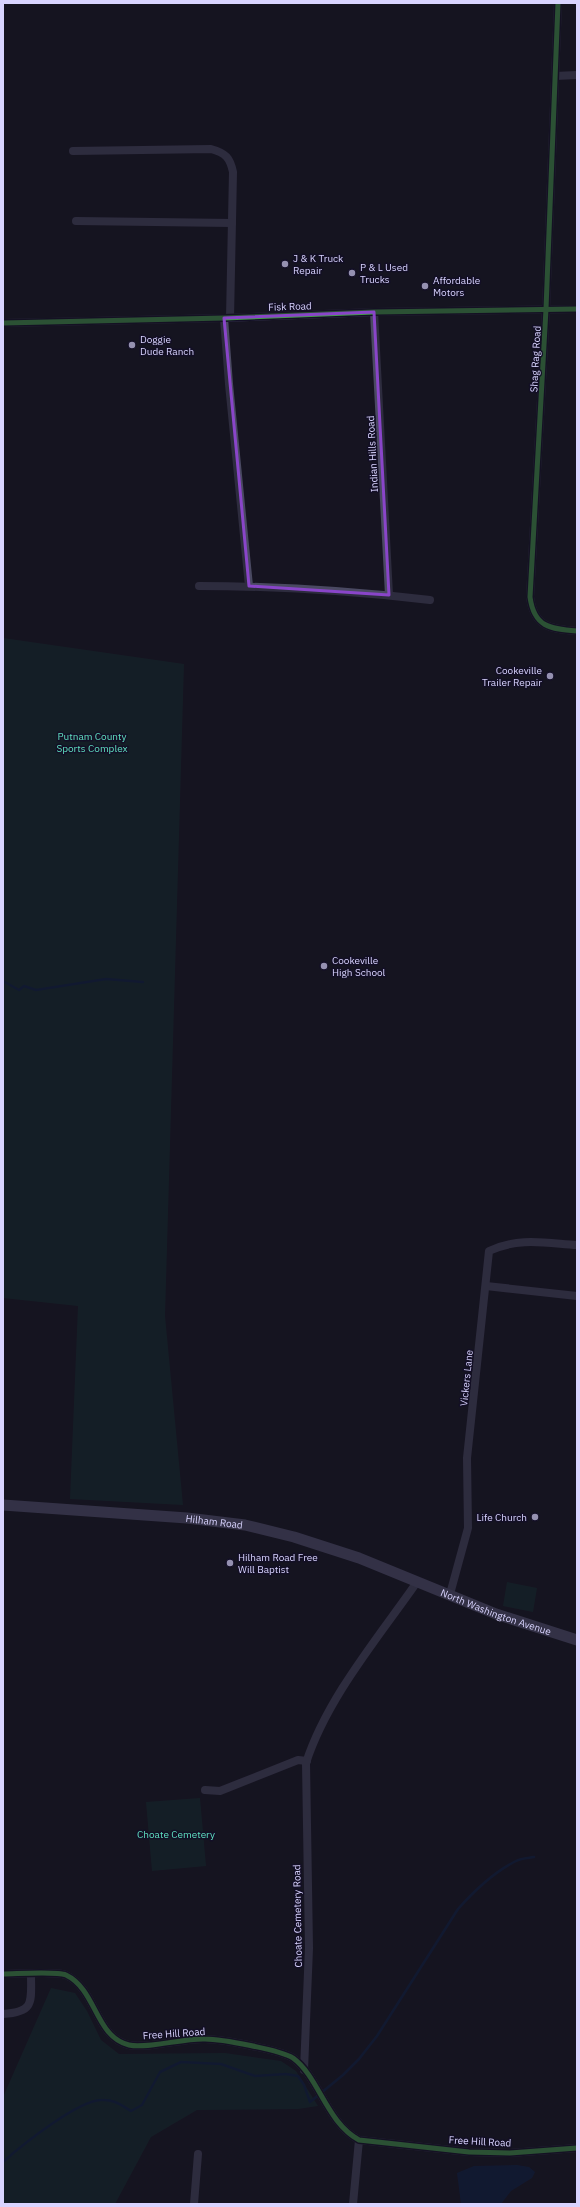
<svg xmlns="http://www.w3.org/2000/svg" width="580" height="2207" font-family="'IBM Plex Sans',sans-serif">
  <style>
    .green { fill: #132c2d }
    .water { fill: #0d2144 }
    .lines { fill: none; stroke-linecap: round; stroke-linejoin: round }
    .stream { stroke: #0d2144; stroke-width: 2.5 }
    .street { stroke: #4a4962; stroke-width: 8 }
    .secondary { stroke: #575674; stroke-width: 11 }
    .cycleway-casing { stroke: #130f26; stroke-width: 8 }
    .cycleway { stroke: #469c4c; stroke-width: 5 }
    .marked { fill: none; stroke: #8945c9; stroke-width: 3; stroke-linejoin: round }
    .poi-dot { fill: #9591b1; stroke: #130f26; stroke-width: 1.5 }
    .labels { text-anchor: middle; stroke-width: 3; stroke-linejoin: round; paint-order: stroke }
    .poi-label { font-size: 10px; fill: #d9d4ff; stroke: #130f26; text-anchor: start }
    .street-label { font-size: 10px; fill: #d9d4ff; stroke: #130f26 }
    .park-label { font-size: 10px; fill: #5fe0c0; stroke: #130f26 }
  </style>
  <rect width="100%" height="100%" fill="#161421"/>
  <g class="green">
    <path d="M3 638 184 664 165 1316 183 1505 70 1499 78 1306 3 1298Z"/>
    <path d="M507 1582 537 1588 533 1612 503 1606Z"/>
    <path d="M200 1798 206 1866 152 1871 146 1802Z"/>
    <path d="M51 1988 75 1993 87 2011 101 2040 119 2054 225 2053 281 2061 296 2071 318 2106 298 2109 197 2110 151 2137 115 2204H3V2097Z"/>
  </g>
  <path class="water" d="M517 2165 529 2167 535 2172 532 2178 511 2191 501 2204H461L457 2173 474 2166Z"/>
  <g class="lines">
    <g class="stream">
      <path d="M3 981 19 990 24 986 36 990 106 979 143 982"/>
      <path d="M3 2162C22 2145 77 2101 101 2100 114 2099 121 2105 131 2111L142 2105 160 2072 181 2062 221 2064 255 2076 286 2074 298 2076 304 2085 310 2102 343 2075 359 2059 377 2036 458 1909C474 1891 494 1872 516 1861 521 1858 528 1858 534 1857"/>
    </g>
    <g class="street">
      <path d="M558 3 546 309 530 597C534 627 550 629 577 631"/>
      <path d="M555 76 577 75"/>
      <path d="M73 151 211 149C226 153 230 158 233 172L230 318"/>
      <path d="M76 221 232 223"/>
      <path d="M374 312 389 595"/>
      <path d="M224 318 229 384 249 586"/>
      <path d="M3 323 224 318 374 312 577 309"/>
      <path d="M199 586C276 586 353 591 430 600"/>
      <path d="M486 1286 577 1296"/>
      <path d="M450 1594 468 1528 467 1458 489 1251C519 1237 545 1243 577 1245"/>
      <path d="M205 1790 220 1791 298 1760 307 1761"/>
      <path d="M3 1974C16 1974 56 1971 66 1975 97 1990 95 2037 129 2045 147 2049 184 2038 205 2039 221 2039 281 2050 293 2058 319 2077 326 2122 359 2140L469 2152 510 2153 577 2148"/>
      <path d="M3 2014C35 2012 31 2002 31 1974"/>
      <path d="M304 2070 309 1948 306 1763C327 1698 378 1638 417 1582"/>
      <path d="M194 2204 198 2154"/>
      <path d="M353 2204 359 2140"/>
    </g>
    <path class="secondary" id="s1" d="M3 1505 187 1518 245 1525 294 1537 359 1558 496 1614 577 1640"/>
    <g class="cycleway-casing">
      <g id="cycleway">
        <path d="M558 3 546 309 530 597C534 627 550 629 577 631"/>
        <path d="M3 323 224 318 374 312 577 309"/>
        <path d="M3 1974C16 1974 56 1971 66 1975 97 1990 95 2037 129 2045 147 2049 184 2038 205 2039 221 2039 281 2050 293 2058 319 2077 326 2122 359 2140L469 2152 510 2153 577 2148"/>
      </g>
    </g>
    <use href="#cycleway" class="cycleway"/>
  </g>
  <path d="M0 0H580V2207H0ZM374 312 389 595 249 586 224 318Z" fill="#161421" fill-opacity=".55" fill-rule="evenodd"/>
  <path class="marked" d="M374 312 389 595 249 586 224 318Z"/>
  <g class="poi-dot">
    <circle cx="285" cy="264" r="4"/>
    <circle cx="352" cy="273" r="4"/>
    <circle cx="425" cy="286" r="4"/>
    <circle cx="132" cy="345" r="4"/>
    <circle cx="550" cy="676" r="4"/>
    <circle cx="324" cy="966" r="4"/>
    <circle cx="535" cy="1517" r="4"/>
    <circle cx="230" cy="1563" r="4"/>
  </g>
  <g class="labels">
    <g class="poi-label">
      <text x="293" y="262">J &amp; K Truck<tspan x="293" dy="12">Repair</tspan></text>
      <text x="360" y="271">P &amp; L Used<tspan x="360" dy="12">Trucks</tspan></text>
      <text x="433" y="284">Affordable<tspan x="433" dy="12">Motors</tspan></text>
      <text x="140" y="343">Doggie<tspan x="140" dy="12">Dude Ranch</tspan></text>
      <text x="542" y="674" text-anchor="end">Cookeville<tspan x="542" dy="12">Trailer Repair</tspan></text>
      <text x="332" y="964">Cookeville<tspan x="332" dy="12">High School</tspan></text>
      <text x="527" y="1521" text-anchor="end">Life Church</text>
      <text x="238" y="1561">Hilham Road Free<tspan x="238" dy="12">Will Baptist</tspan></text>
    </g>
    <g class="street-label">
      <text transform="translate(290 306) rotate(-2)" y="4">Fisk Road</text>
      <text transform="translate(535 359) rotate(-87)" y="4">Shag Rag Road</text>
      <text transform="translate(372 454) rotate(-93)" y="4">Indian Hills Road</text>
      <text transform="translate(466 1378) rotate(-84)" y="4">Vickers Lane</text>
      <text dy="4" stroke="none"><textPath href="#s1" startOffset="212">Hilham Road</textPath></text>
      <text dy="4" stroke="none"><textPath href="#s1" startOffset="509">North Washington Avenue</textPath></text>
      <text transform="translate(297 1916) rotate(-91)" y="4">Choate Cemetery Road</text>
      <text transform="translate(174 2033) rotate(-4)" y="4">Free Hill Road</text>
      <text transform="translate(480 2141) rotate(3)" y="4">Free Hill Road</text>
    </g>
    <g class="park-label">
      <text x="92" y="740">Putnam County<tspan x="92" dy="12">Sports Complex</tspan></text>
      <text x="176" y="1838">Choate Cemetery</text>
    </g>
  </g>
  <rect width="580" height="2207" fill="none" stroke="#d9d4ff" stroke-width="8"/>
</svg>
